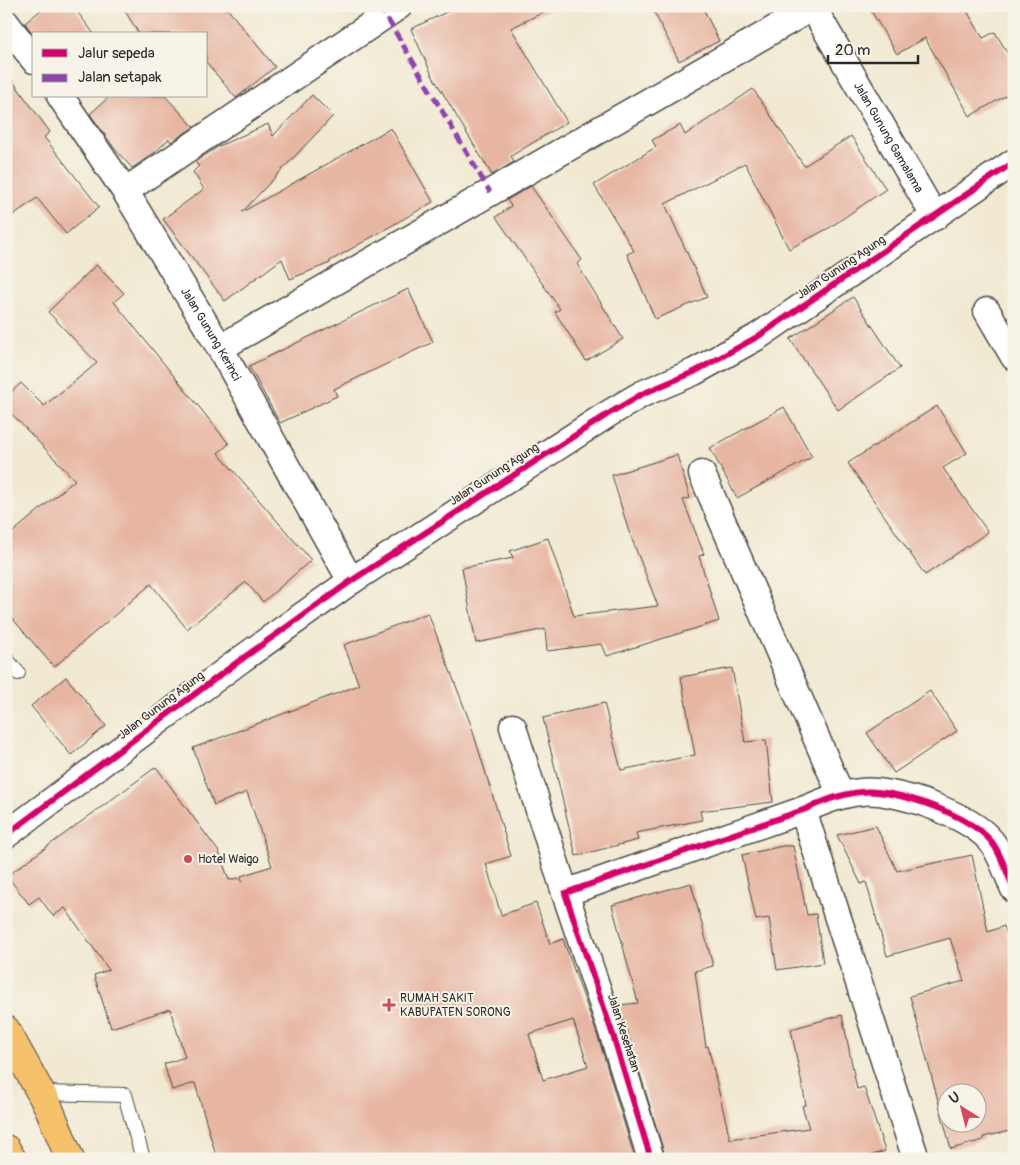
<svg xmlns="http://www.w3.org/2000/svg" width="1020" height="1165" font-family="Pangolin,sans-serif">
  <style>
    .building { fill: #e7b6a3; fill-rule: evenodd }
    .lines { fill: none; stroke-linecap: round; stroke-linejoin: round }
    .lane-casing { stroke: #494844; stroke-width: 16 }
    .street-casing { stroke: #494844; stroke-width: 29 }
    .highway-casing { stroke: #494844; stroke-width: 30 }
    .lane { stroke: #fff; stroke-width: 14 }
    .street { stroke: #fff; stroke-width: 26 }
    .highway { stroke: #f5c16b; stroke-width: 28 }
    .quiet { stroke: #8e44ad; stroke-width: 5; stroke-dasharray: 10 5; stroke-linecap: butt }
    .cycleway-casing { stroke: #f7f3e8; stroke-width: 9 }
    .cycleway { stroke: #d6006c; stroke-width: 6 }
    .poi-dot { fill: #d1495b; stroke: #f7f3e8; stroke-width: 2 }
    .labels { text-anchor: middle; stroke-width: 4; stroke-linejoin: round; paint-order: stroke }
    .street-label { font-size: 12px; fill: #2b2b2b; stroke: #f7f3e8 }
    .poi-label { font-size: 12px; fill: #2b2b2b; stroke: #f7f3e8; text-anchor: start }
  </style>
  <rect width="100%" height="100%" fill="#f7f3e8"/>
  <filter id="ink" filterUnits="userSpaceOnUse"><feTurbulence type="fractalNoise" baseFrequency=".02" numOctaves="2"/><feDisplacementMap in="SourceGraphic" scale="10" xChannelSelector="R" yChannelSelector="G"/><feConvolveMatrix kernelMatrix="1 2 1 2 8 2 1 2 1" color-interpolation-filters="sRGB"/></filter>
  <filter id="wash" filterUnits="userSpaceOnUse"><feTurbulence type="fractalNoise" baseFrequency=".0096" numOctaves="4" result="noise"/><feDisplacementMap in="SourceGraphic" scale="20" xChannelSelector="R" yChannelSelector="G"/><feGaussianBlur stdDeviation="1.12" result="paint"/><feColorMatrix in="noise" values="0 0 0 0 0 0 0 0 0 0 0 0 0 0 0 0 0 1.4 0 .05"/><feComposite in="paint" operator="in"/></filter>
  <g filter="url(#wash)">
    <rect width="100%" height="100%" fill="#f1e9d2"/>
    <g id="blocks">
      <g class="building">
        <path d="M46 6H73L94 34H33L25 23Z"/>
        <path d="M122 6H225L275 67 236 98 206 62V34H139Z"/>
        <path d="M459 6H556L511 28 567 122 511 156 514 162 492 175 432 75 411 29Z"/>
        <path d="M651 6H702L719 41 679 61Z"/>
        <path d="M868 6H964L983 38 995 32 1014 64V91L970 116 925 38 897 54Z"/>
        <path d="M6 72 50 132 44 137 99 207 66 234 37 198 6 220Z"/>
        <path d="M753 89 804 166 851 136 886 189 829 228 789 249 745 163 665 204 707 297 655 319 627 254 634 251 594 185 656 147 652 140 680 125 685 135Z"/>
        <path d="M312 95 333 116 242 212 391 128 433 202 330 261V263L290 279 282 259 225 301 163 219 204 189 193 172 199 166 195 162 219 146 268 124 273 136Z"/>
        <path d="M110 96H165L194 127 171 142 169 139 154 153 132 168 115 149 90 114Z"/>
        <path d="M531 186 582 260 577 264 623 339 586 361 555 312 560 309 496 217 511 206 507 200Z"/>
        <path d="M96 265 124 293 114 302 229 444 218 453 311 560 263 602 246 582 187 629 151 584 54 667 6 611V538L75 480 6 408V397L21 383 44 406 97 363 48 312Z"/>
        <path d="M408 289 433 342 334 389 337 396 280 423 249 366Z"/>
        <path d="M853 297 900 368 838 410 790 339Z"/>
        <path d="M937 406 967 453 943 468 988 532 925 575 848 463Z"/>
        <path d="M784 407 812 457 737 498 710 448Z"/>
        <path d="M677 455 690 498 683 500 704 554 699 556 719 621 607 656 602 644 547 651 545 629 476 643 462 568 513 558 510 551 548 538 574 616 658 606 628 529 612 475Z"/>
        <path d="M428 613 471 725 511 856 486 864 501 915 536 903 550 944 563 939 599 1040 635 1159H217L195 1083 172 1090 164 1064 185 1057 170 1009 111 1028 94 975 109 970 65 908 53 916 39 897 29 904 7 876 156 767 219 852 229 880 238 878 242 882 241 876 272 866 247 792 214 805 193 748 359 685 344 645ZM573 1020 588 1066 543 1080 529 1034Z"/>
        <path d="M732 668 745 742 766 740 773 802 700 811 702 820 636 833 638 840 576 856 543 718 604 703 621 770 695 755 681 677Z"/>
        <path d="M66 677 106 726 71 755 31 706Z"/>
        <path d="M930 691 957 731 894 773 867 733Z"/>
        <path d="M876 826 897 871 972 855 988 932 1004 926 1014 955V1130L983 1137V1140L951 1149 910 996 964 981 950 938 887 956 866 882 861 884 837 835ZM948 1092H978V1122H948Z"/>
        <path d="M783 846H793L807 915 816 914 823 963 777 970 769 918 756 920 742 855Z"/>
        <path d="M691 883 713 966 695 971 706 1047 708 1046 730 1139 809 1128 802 1106 806 1105 791 1029 842 1015 857 1089 864 1087 885 1151 860 1159H666L619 1005 638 1003 612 905Z"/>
      </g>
    </g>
  </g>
  <g filter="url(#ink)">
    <use href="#blocks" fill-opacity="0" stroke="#494844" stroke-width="1"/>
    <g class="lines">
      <g class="lane-casing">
        <g id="lane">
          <path d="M6 659 18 673"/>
          <path d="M41 1093 125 1095 143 1159"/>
        </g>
      </g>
      <g class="street-casing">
        <g id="street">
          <path id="s1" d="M812 6 935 217"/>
          <path d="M6 23 34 60"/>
          <path id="s2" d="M60 96 125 191 220 348 351 581"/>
          <path d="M125 191 399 6"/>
          <path d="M987 311 1014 357"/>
          <path d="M220 348 813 7"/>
          <path d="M702 474 841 795"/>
          <path d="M513 727 565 893"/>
          <path d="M803 810 916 1159"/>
          <path d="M6 835 239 661 351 581 608 414 642 394 694 372 757 337 1014 162"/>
          <path d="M651 1159 613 1035 565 893 803 810C822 802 840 794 861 792 894 788 970 815 991 841 1001 853 1007 874 1014 889"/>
        </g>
      </g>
      <g class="highway-casing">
        <g id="highway">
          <path d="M6 1030 48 1106 70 1159"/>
          <path d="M6 1149 12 1159"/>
        </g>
      </g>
      <use href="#lane" class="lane"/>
      <use href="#street" class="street"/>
      <use href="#highway" class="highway"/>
      <path class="quiet" d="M380 6 490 192"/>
      <g class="cycleway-casing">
        <g id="cycleway">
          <path d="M6 835 239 661 351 581 608 414 642 394 694 372 757 337 1014 162"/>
          <path d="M651 1159 613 1035 565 893 803 810C822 802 840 794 861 792 894 788 970 815 991 841 1001 853 1007 874 1014 889"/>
        </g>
      </g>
      <use href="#cycleway" class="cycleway"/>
    </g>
  </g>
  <g class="poi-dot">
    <circle cx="188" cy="859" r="5"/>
    <path d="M386.5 997.5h5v5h5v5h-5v5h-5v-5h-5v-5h5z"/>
  </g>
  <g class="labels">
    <g class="street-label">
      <text dy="4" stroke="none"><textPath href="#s1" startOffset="152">Jalan Gunung Gamalama</textPath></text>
      <text transform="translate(841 267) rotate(-34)" y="4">Jalan Gunung Agung</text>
      <text dy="4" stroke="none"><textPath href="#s2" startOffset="282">Jalan Gunung Kerinci</textPath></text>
      <text transform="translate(494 474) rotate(-33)" y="4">Jalan Gunung Agung</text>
      <text transform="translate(161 705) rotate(-37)" y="4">Jalan Gunung Agung</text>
      <text transform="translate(624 1033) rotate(72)" y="4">Jalan Kesehatan</text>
    </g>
    <g class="poi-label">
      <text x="198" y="863">Hotel Waigo</text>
      <text x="400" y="1002">RUMAH SAKIT<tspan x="400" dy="14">KABUPATEN SORONG</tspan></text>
    </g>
  </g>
  <rect width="1020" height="1165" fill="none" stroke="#f7f3e8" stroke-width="25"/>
  <rect x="32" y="32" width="175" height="65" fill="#f7f3e8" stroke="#a5a39c"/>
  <rect x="42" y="49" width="25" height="8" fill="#d6006c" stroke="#a5a39c"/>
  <text x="78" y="58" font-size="15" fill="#2b2b2b">Jalur sepeda</text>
  <rect x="42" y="74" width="25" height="8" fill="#8e44ad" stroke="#a5a39c"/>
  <text x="78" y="82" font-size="15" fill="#2b2b2b">Jalan setapak</text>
  <g transform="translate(962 1108) rotate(324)"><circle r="24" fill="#f7f3e8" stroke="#a5a39c"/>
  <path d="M0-4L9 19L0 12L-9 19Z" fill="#d1495b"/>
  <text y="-8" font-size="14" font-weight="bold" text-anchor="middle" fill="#2b2b2b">U</text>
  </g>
  <path d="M828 55v8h90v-8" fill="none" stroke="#2b2b2b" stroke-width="2.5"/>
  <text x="835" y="55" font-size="15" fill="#2b2b2b" stroke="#f7f3e8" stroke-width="4" paint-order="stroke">20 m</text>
</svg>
